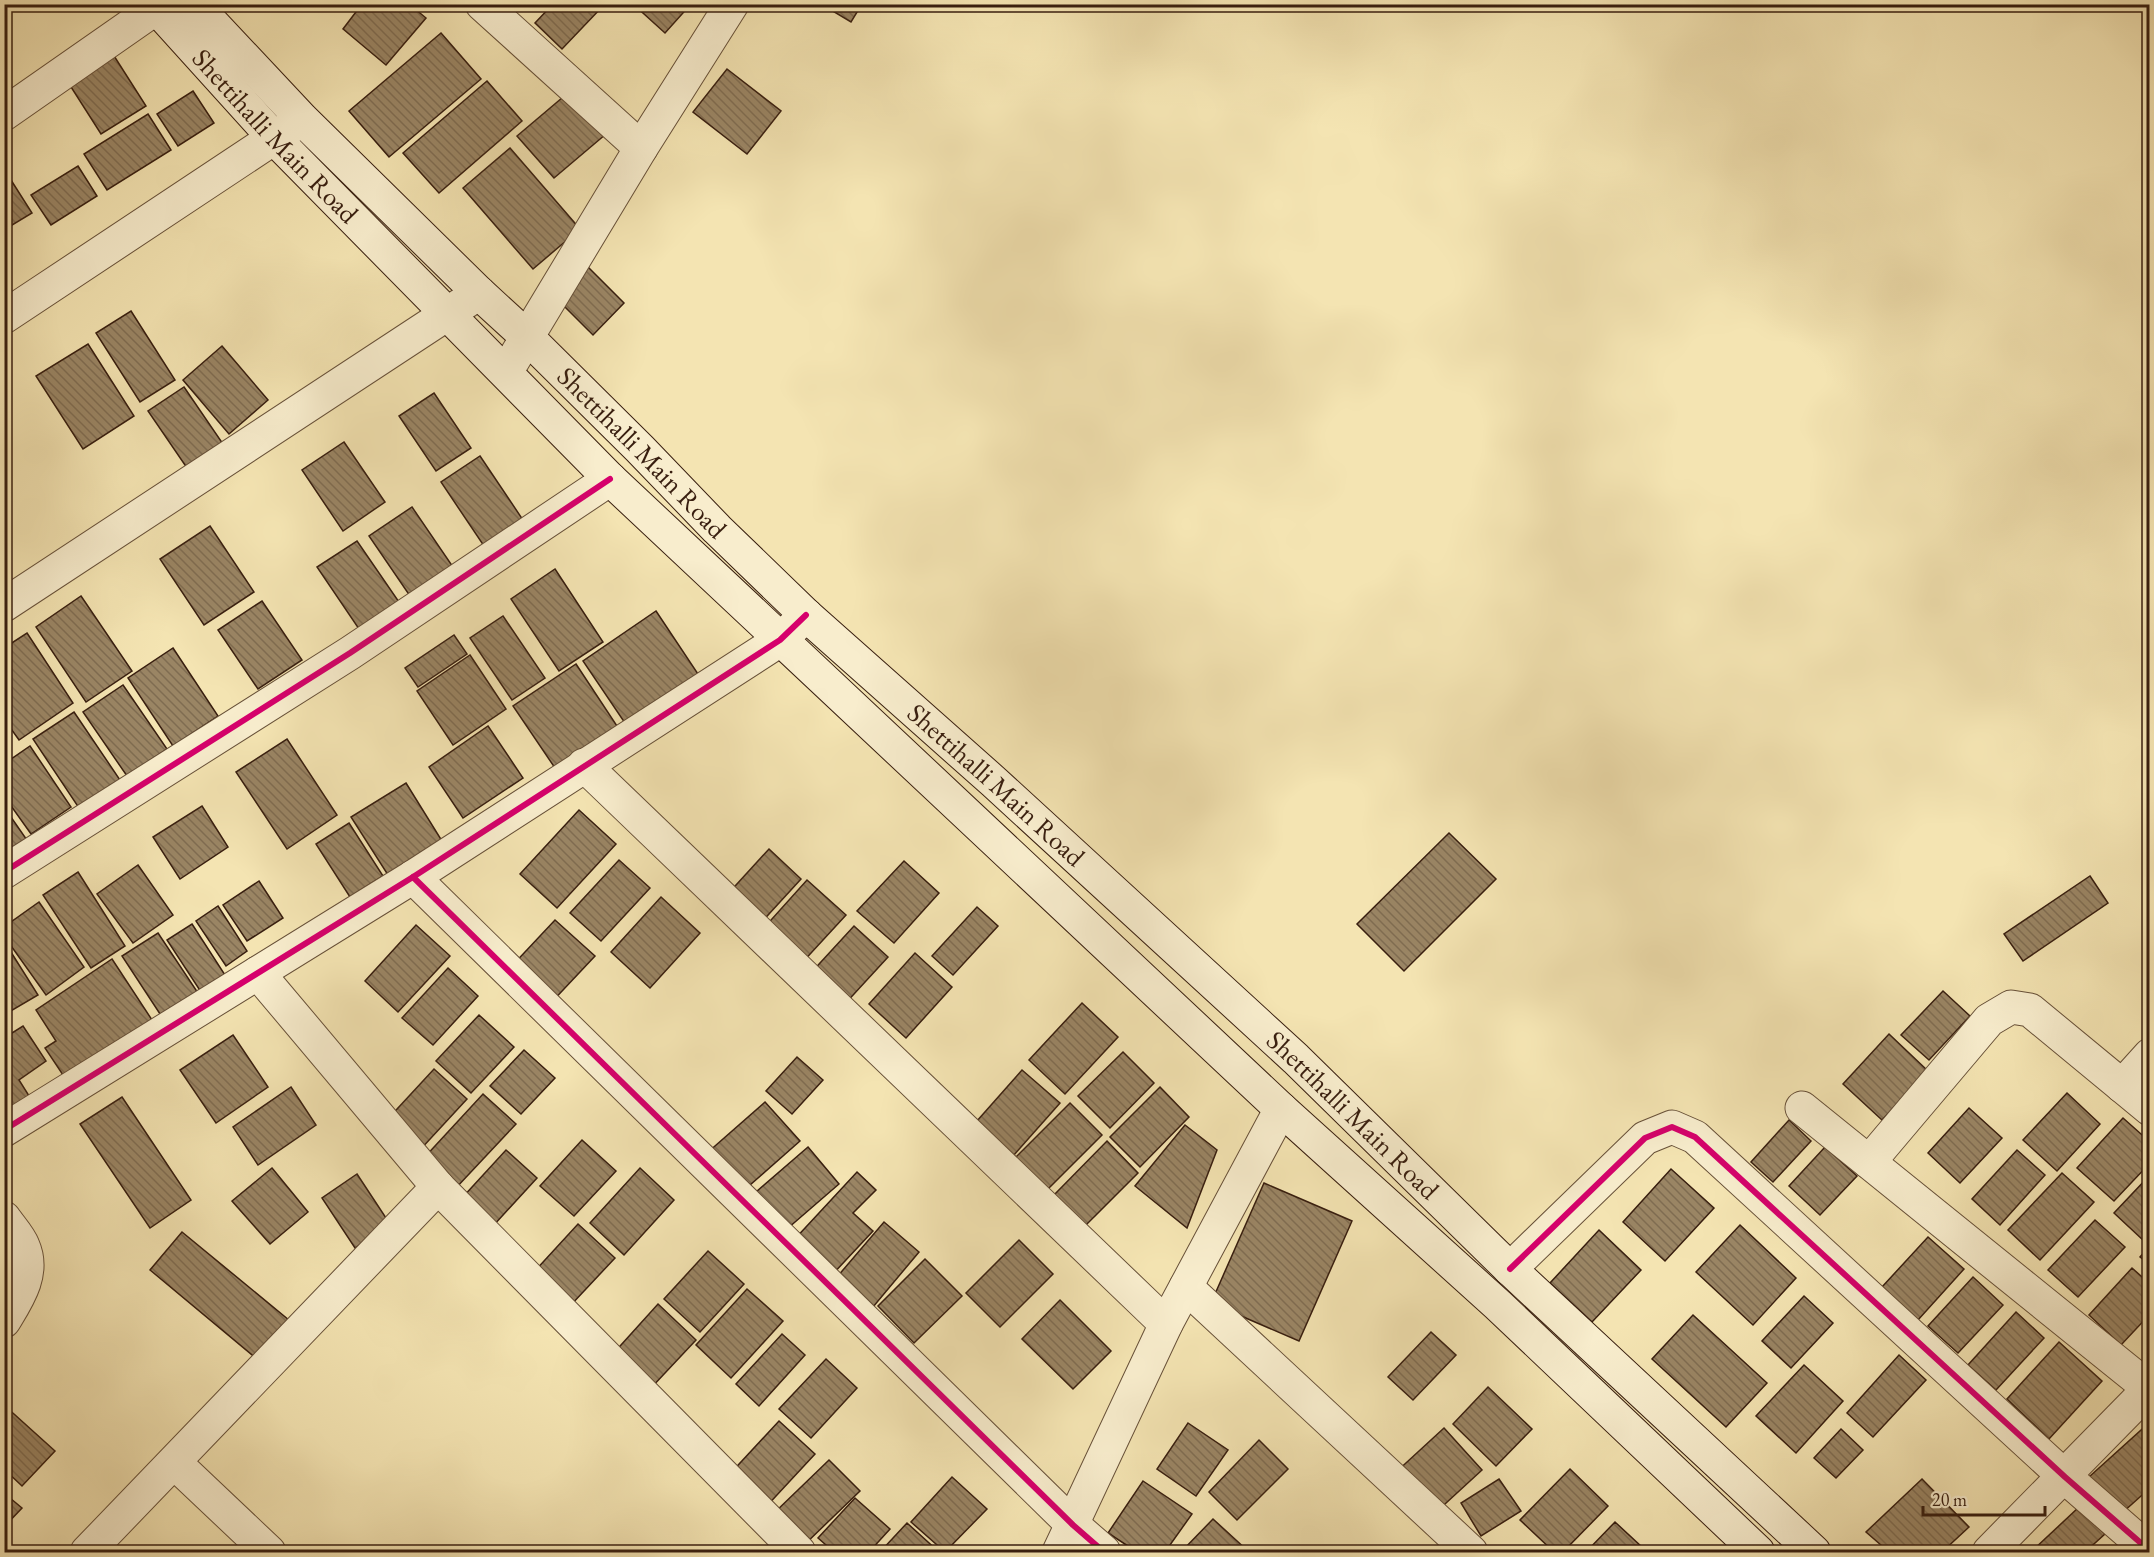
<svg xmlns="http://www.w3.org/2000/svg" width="2154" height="1557" font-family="'EB Garamond',serif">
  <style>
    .building { fill: url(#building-back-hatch); stroke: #381e0f; stroke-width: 1.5 }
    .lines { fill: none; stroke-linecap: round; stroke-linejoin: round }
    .street-casing { stroke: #675038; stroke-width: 35 }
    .secondary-casing { stroke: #381e0f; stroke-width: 35 }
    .street { stroke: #f8edcd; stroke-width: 33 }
    .secondary { stroke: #f8edcd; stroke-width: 33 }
    .cycleway-casing { stroke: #f8edcd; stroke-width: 10 }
    .cycleway { stroke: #d6006c; stroke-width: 6 }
    .labels { text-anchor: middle; stroke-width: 5; stroke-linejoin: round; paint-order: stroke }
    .street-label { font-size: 27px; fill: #381e0f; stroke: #f8edcd }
  </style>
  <defs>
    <pattern id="building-back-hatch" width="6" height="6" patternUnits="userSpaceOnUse" patternTransform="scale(1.5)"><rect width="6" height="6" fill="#9a8564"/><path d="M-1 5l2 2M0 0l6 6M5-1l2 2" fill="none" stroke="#7f6c51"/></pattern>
  </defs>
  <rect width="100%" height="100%" fill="#f4e4b2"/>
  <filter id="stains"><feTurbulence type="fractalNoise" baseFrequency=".00333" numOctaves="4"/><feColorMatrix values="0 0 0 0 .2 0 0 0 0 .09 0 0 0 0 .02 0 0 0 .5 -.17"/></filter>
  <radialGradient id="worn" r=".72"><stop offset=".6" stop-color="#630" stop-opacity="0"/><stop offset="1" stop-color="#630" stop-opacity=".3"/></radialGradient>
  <g class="building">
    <path d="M362 4H409L426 18 386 65 343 29Z"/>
    <path d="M553 4H599L602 7 562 49 535 23Z"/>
    <path d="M633 4H691L665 33Z"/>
    <path d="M821 4H862L851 22Z"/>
    <path d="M441 33 481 79 389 157 349 111Z"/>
    <path d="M109 48 146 106 101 134 64 76Z"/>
    <path d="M727 69 781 111 747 154 693 112Z"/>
    <path d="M487 81 522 121 439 193 403 153Z"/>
    <path d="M193 91 214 123 178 146 157 114Z"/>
    <path d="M569 92 606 134 554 178 517 136Z"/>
    <path d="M148 114 171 150 107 190 84 154Z"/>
    <path d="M510 148 580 229 533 269 463 188Z"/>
    <path d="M78 166 97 196 51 225 31 195Z"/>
    <path d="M4 169 32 213 4 230Z"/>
    <path d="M587 266 624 303 593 335 556 298Z"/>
    <path d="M131 311 175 380 140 402 96 333Z"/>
    <path d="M88 344 134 416 83 449 36 376Z"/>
    <path d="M222 346 268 400 229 434 183 380Z"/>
    <path d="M184 387 223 444 187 468 148 411Z"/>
    <path d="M434 393 471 448 436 471 399 416Z"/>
    <path d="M344 442 385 502 343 531 302 470Z"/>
    <path d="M480 456 523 520 484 546 441 482Z"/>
    <path d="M412 507 453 567 410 596 369 536Z"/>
    <path d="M210 526 254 592 204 625 160 559Z"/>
    <path d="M357 541 399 602 359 629 317 567Z"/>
    <path d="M555 569 603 642 559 671 511 599Z"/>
    <path d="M81 596 132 671 86 702 36 627Z"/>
    <path d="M262 601 302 660 258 689 218 630Z"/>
    <path d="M656 611 702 680 629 729 583 661Z"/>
    <path d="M503 616 545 678 512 700 470 638Z"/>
    <path d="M27 633 73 703 19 740 4 719V648Z"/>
    <path d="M454 635 467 654 418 687 405 668Z"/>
    <path d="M173 648 218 716 173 746 128 678Z"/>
    <path d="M470 655 506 709 453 745 417 691Z"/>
    <path d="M576 664 617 726 555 768 513 706Z"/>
    <path d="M123 685 167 749 127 776 83 712Z"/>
    <path d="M74 712 120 780 79 808 33 739Z"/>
    <path d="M488 726 523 778 463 818 429 767Z"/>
    <path d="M287 739 337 815 287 849 236 772Z"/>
    <path d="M30 746 71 807 31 834 4 796V764Z"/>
    <path d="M406 783 442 841 388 875 351 817Z"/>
    <path d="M202 806 228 847 180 879 153 837Z"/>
    <path d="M4 807 29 843 4 859Z"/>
    <path d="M579 810 616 844 557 908 520 874Z"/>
    <path d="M349 823 383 876 350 897 316 844Z"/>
    <path d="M1449 833 1496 879 1404 971 1357 924Z"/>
    <path d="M769 849 801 879 759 925 726 896Z"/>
    <path d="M619 860 650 888 601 941 570 913Z"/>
    <path d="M904 861 939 893 894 943 857 911Z"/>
    <path d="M138 865 173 915 133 943 97 894Z"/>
    <path d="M78 872 125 946 91 968 43 895Z"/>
    <path d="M2090 876 2108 903 2023 961 2004 934Z"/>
    <path d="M807 880 846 915 800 965 762 930Z"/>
    <path d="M259 881 283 918 247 941 223 905Z"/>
    <path d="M661 897 700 933 650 988 611 952Z"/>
    <path d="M39 902 84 967 46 995 4 936V927Z"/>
    <path d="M218 906 247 951 226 966 196 921Z"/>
    <path d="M977 907 998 926 953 975 932 956Z"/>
    <path d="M555 920 595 956 548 1006 509 969Z"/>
    <path d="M192 924 225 975 201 992 167 940Z"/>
    <path d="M416 925 450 956 398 1012 365 981Z"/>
    <path d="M854 926 888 957 843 1006 809 975Z"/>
    <path d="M158 933 198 993 162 1017 122 956Z"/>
    <path d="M4 941 38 995 4 1015Z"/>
    <path d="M915 953 952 987 906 1038 869 1004Z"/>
    <path d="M112 959 154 1023 67 1081 45 1048 56 1041 36 1010Z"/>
    <path d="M448 968 478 996 433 1045 402 1018Z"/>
    <path d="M1943 991 1970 1016 1929 1060 1901 1035Z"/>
    <path d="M1082 1003 1118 1037 1065 1094 1029 1060Z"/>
    <path d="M479 1015 514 1047 471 1093 436 1061Z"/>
    <path d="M23 1026 46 1061 19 1080 31 1099 4 1116V1038Z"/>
    <path d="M1889 1034 1928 1071 1882 1120 1843 1084Z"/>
    <path d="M233 1035 268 1087 216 1123 180 1070Z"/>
    <path d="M524 1050 555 1078 521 1114 490 1086Z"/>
    <path d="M1123 1052 1154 1083 1110 1128 1078 1096Z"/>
    <path d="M797 1057 823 1080 792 1114 766 1091Z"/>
    <path d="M434 1069 467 1099 419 1151 386 1121Z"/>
    <path d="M1022 1070 1060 1103 1006 1164 969 1130Z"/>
    <path d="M291 1087 316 1125 258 1165 233 1127Z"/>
    <path d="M1160 1087 1189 1117 1140 1167 1110 1137Z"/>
    <path d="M2067 1093 2100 1124 2057 1171 2023 1140Z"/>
    <path d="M483 1094 516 1124 455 1189 423 1159Z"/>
    <path d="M122 1097 191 1200 150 1228 80 1124Z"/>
    <path d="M765 1102 800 1141 742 1192 707 1153Z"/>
    <path d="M1070 1103 1102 1135 1047 1190 1015 1158Z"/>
    <path d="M1969 1108 2002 1138 1960 1183 1928 1153Z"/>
    <path d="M2123 1118 2150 1142V1163L2114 1201 2077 1168Z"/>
    <path d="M1789 1120 1811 1141 1773 1182 1751 1162Z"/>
    <path d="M1185 1125 1217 1150 1187 1228 1135 1186Z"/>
    <path d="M582 1140 616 1171 574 1216 540 1186Z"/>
    <path d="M1107 1141 1138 1173 1085 1226 1054 1195Z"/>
    <path d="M808 1147 839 1184 780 1235 749 1198Z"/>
    <path d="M1825 1147 1857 1176 1820 1215 1789 1186Z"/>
    <path d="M506 1150 537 1178 493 1226 462 1198Z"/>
    <path d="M2017 1150 2045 1175 2000 1225 1972 1199Z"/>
    <path d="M272 1168 308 1212 270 1244 232 1201Z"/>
    <path d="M640 1168 674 1200 624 1255 590 1223Z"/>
    <path d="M1671 1169 1714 1208 1665 1261 1623 1222Z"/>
    <path d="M857 1172 876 1190 853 1213 873 1231 831 1276 793 1241Z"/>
    <path d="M2062 1173 2094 1202 2040 1260 2008 1230Z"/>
    <path d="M357 1174 390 1224 355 1248 322 1198Z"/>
    <path d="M2150 1175V1235L2144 1241 2114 1213Z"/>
    <path d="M1264 1183 1352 1221 1299 1341 1211 1303Z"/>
    <path d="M2095 1220 2125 1247 2078 1297 2048 1270Z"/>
    <path d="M884 1222 919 1252 873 1307 837 1277Z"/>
    <path d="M578 1224 615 1258 570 1306 533 1273Z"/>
    <path d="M1740 1225 1796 1278 1753 1325 1696 1272Z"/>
    <path d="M1599 1230 1641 1270 1592 1322 1550 1283Z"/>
    <path d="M182 1232 295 1325 263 1364 150 1270Z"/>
    <path d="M1928 1237 1964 1269 1918 1320 1882 1287Z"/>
    <path d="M1019 1240 1053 1274 1000 1327 966 1293Z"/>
    <path d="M2150 1246V1265L2140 1257Z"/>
    <path d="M708 1251 744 1284 700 1332 664 1299Z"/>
    <path d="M925 1259 962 1296 914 1343 878 1306Z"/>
    <path d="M2132 1268 2150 1284V1314L2121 1345 2089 1315Z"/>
    <path d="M1973 1277 2003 1305 1958 1353 1928 1326Z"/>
    <path d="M747 1289 783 1321 731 1378 696 1345Z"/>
    <path d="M1804 1296 1833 1323 1791 1368 1762 1341Z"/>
    <path d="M1060 1300 1111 1351 1073 1389 1022 1339Z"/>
    <path d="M658 1304 696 1340 650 1389 612 1355Z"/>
    <path d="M2016 1312 2044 1338 1996 1390 1968 1365Z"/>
    <path d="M1693 1315 1767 1383 1726 1427 1652 1359Z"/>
    <path d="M1431 1332 1456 1355 1413 1400 1388 1377Z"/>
    <path d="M782 1334 805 1355 759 1406 736 1384Z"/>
    <path d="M2059 1342 2102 1381 2049 1439 2007 1399Z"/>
    <path d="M1899 1355 1926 1380 1873 1437 1847 1413Z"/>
    <path d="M826 1359 857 1388 811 1438 779 1409Z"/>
    <path d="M1804 1365 1843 1401 1796 1453 1756 1416Z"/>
    <path d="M1488 1387 1532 1429 1496 1466 1453 1424Z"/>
    <path d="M4 1405 55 1451 22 1486 4 1469Z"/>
    <path d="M779 1421 815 1454 764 1509 728 1476Z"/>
    <path d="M2150 1422V1488L2122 1513 2089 1477Z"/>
    <path d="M1188 1423 1228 1450 1196 1496 1157 1469Z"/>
    <path d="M1444 1428 1482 1470 1433 1515 1394 1474Z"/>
    <path d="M1841 1429 1863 1450 1836 1478 1814 1458Z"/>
    <path d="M1259 1440 1288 1469 1237 1520 1209 1492Z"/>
    <path d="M829 1460 860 1491 802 1547 771 1516Z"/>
    <path d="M1570 1469 1608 1506 1563 1552H1554L1520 1520Z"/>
    <path d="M952 1477 987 1509 945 1552 911 1522Z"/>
    <path d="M1499 1479 1521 1511 1481 1536 1461 1503Z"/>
    <path d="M1922 1479 1969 1527 1942 1552H1889L1866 1532Z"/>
    <path d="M1143 1481 1192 1514 1165 1552H1137L1108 1533Z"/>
    <path d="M4 1493 22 1508 4 1527Z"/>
    <path d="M855 1498 890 1529 869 1552H834L818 1538Z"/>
    <path d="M2079 1507 2105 1534 2085 1552H2031Z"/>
    <path d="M1213 1519 1249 1552H1181Z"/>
    <path d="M1615 1522 1643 1548 1638 1552H1586Z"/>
    <path d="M907 1523 939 1552H880Z"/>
  </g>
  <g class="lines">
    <g class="street-casing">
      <g id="street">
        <path d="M482 4 641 148"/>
        <path d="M4 114 156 8"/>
        <path d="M4 317 298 122"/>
        <path d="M506 372 641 148 732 4"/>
        <path d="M4 605 479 293"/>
        <path d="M584 765 1166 1324"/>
        <path d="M4 872 350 653 610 479"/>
        <path d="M413 877 1073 1525 1104 1552"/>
        <path d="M258 973 438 1187 799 1552"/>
        <path d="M2122 1086 2150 1055"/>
        <path d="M1802 1108 2150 1389"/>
        <path d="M4 1130 413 877 780 640 806 615"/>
        <path d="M1869 1162 1989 1020 2011 1007 2030 1010 2150 1109"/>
        <path d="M4 1218C10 1227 19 1236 23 1246 35 1273 18 1298 4 1321"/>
        <path d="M1510 1269 1645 1138 1672 1127 1695 1137 2065 1477 2150 1551"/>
        <path d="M1186 1287 1471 1552"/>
        <path d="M175 1463 269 1552"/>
        <path d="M87 1552 438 1187"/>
        <path d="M1059 1552 1166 1324 1281 1109"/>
        <path d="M1989 1552 2149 1389"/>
      </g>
    </g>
    <g class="secondary-casing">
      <g id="secondary">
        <path id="s1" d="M153 4 275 139 610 479 1281 1109 1498 1305 1758 1552"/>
        <path id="s2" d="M194 4 302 119 479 293 528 338 640 449 717 529 806 615 994 782 1296 1059 1510 1269 1814 1552"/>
      </g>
    </g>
    <use href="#street" class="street"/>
    <use href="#secondary" class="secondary"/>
    <g class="cycleway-casing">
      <g id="cycleway">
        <path d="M4 872 350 653 610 479"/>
        <path d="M413 877 1073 1525 1104 1552"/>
        <path d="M4 1130 413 877 780 640 806 615"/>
        <path d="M1510 1269 1645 1138 1672 1127 1695 1137 2065 1477 2150 1551"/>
      </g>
    </g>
    <use href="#cycleway" class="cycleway"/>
  </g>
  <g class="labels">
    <g class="street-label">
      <text dy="9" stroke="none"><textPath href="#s1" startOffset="180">Shettihalli Main Road</textPath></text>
      <text dy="9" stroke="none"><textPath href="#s2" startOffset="634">Shettihalli Main Road</textPath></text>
      <text dy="9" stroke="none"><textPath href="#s2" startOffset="1120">Shettihalli Main Road</textPath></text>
      <text dy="9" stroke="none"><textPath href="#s2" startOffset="1606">Shettihalli Main Road</textPath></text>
    </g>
  </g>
  <rect width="2154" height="1557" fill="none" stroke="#f4e4b2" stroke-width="24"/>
  <rect x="6" y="6" width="2142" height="1545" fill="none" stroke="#381e0f" stroke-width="3"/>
  <rect x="12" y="12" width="2130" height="1533" fill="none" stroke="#381e0f" stroke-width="1.5"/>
  <path d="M1923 1506v9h122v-9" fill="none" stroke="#381e0f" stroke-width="3"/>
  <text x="1932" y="1506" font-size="18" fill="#381e0f" stroke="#f8edcd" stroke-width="4.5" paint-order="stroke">20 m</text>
  <rect width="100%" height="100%" filter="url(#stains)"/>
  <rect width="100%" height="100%" fill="url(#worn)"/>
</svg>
